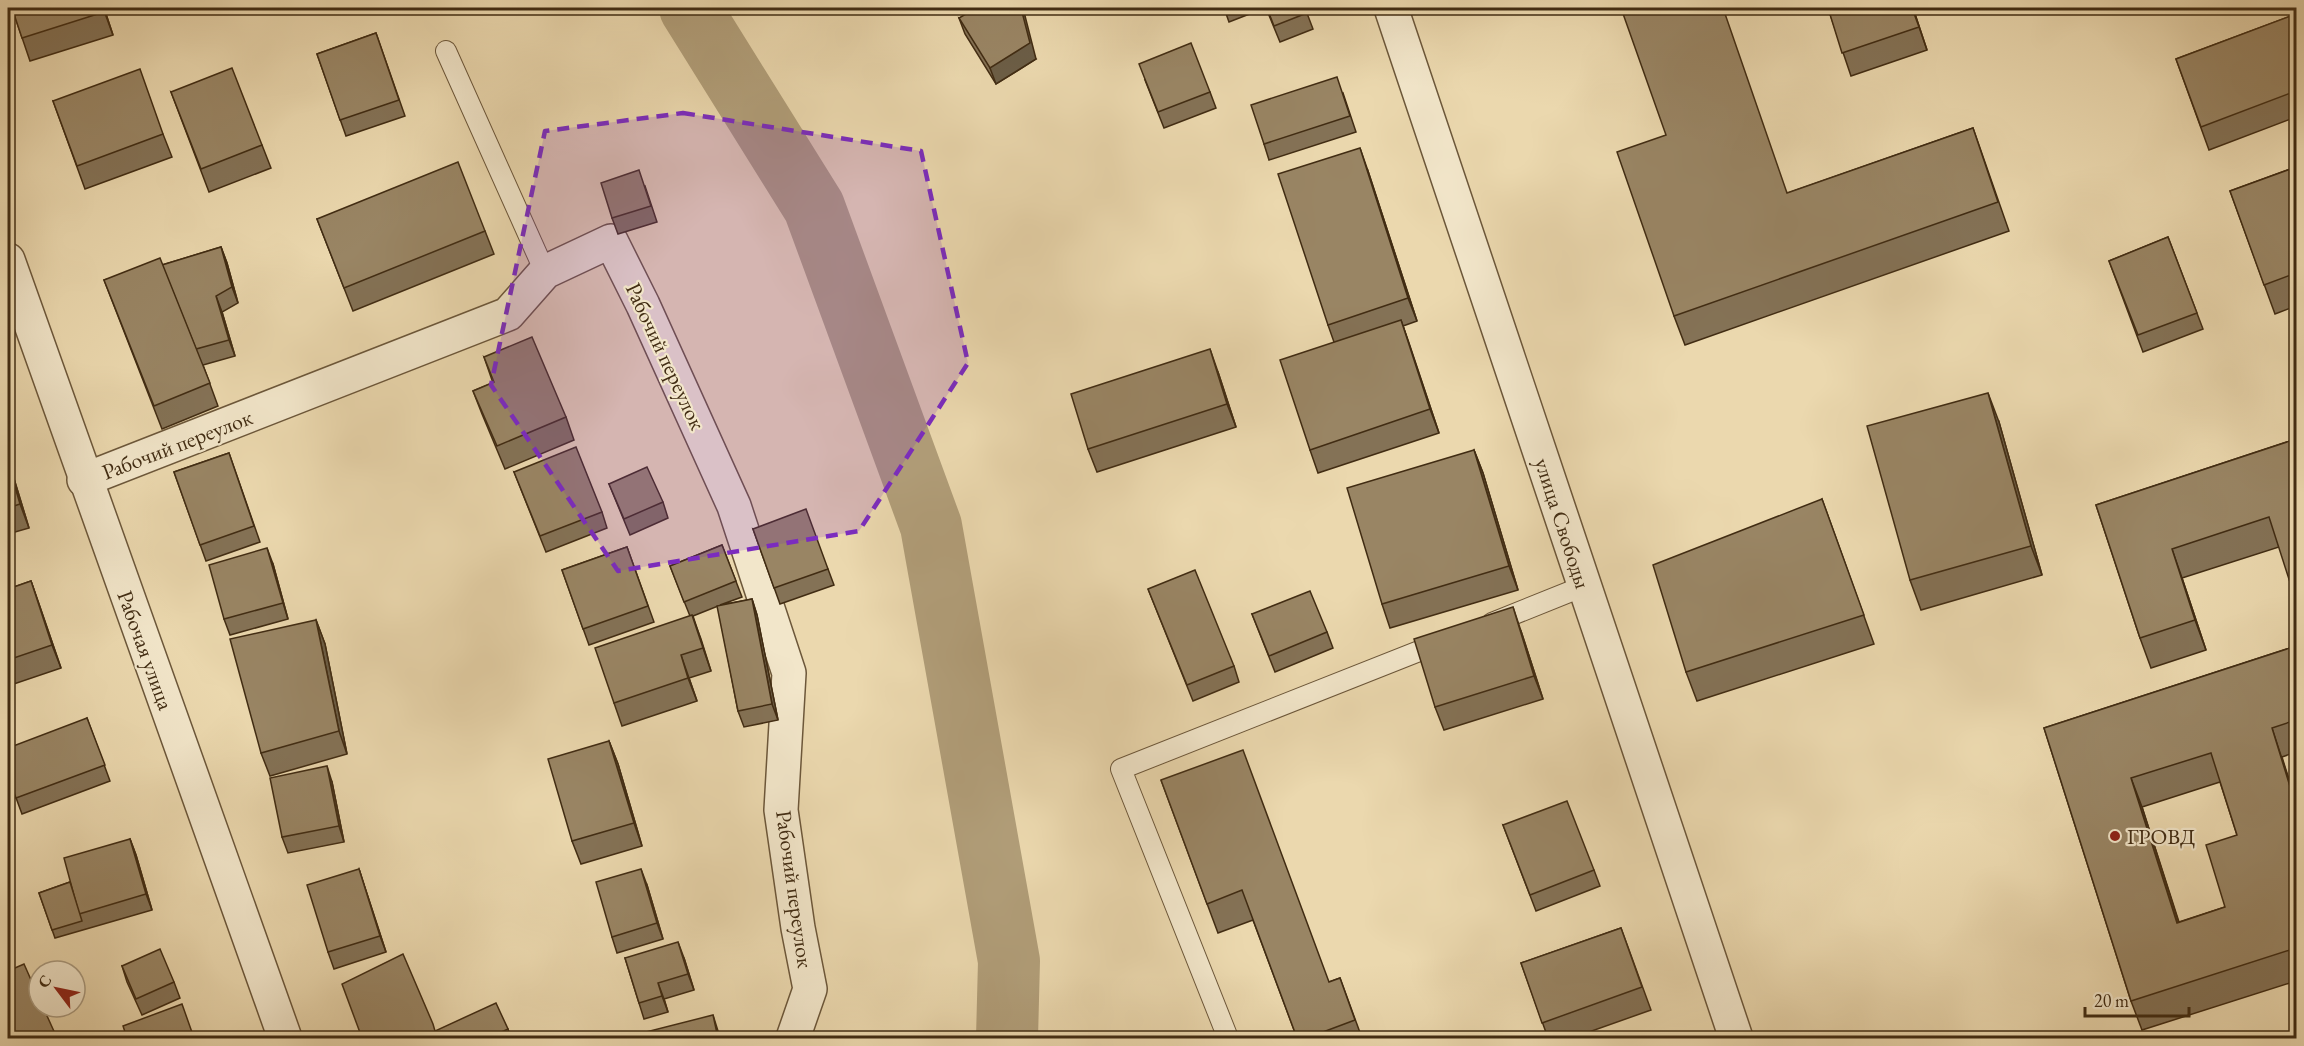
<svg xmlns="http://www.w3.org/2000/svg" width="2304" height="1046" font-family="'EB Garamond',serif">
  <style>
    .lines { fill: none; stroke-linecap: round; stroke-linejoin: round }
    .river { stroke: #b19e79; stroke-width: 62 }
    .lane-casing { stroke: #6c573a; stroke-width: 22 }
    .street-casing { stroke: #6c573a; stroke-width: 36 }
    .lane { stroke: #f2e6ca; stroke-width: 20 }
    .street { stroke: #f2e6ca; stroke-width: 33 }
    .wall { fill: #847256; stroke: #412c13; stroke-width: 1.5; fill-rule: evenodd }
    .shaded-wall { fill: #6b5d46; stroke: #412c13; stroke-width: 1.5 }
    .building { fill: #998564; stroke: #412c13; stroke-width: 1.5; fill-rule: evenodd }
    .marked { fill: #7b2cbf; fill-opacity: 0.2; stroke: #7b2cbf; stroke-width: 4.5; stroke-dasharray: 12 8; stroke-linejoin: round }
    .poi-dot { fill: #8f2418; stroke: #f2e6ca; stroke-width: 2 }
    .labels { text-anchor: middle; stroke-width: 4.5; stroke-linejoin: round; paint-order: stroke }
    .street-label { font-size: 22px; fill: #412c13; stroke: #f2e6ca }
    .poi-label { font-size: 22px; fill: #412c13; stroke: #f2e6ca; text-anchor: start }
  </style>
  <rect width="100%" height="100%" fill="#ebd8ae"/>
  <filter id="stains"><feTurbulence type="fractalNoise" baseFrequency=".00333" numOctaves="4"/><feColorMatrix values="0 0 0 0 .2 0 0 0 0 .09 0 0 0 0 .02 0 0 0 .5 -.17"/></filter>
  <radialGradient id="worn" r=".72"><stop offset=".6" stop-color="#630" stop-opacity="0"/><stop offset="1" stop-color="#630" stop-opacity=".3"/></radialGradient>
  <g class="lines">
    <path class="river" d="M690 8 814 207 931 526 1009 961 1007 1038"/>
    <g class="lane-casing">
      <g id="lane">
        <path d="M446 51 545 272"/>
        <path d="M1492 623 1584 586"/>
        <path d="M1228 1038 1121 769 1442 642"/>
      </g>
    </g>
    <g class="street-casing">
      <g id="street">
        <path d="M1391 8 1736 1038"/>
        <path d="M8 260 285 1038"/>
        <path d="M84 480 508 314 545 272 611 241 643 305 734 506 789 673 781 810 798 928 810 989 793 1038"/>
      </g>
    </g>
    <use href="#lane" class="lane"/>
    <use href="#street" class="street"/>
  </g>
  <g class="wall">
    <path d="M12 8H104L113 35 30 61Z"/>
    <path d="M1224 8H1265L1229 22Z"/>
    <path d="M1266 8H1305L1313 29 1280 42Z"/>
    <path d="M1828 8H1913L1927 50 1851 76Z"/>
    <path d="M2296 14V117L2209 150 2176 59Z"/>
    <path d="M959 18 1036 59 996 84 965 34Z"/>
    <path d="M376 33 405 116 346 136 317 54Z"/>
    <path d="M1145 80 1210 92 1216 108 1164 128Z"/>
    <path d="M171 92 262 145 271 168 209 192Z"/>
    <path d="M1343 93 1356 132 1269 160 1264 144Z"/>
    <path d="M53 101 163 134 172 157 85 189Z"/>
    <path d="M1973 128 2009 231 1685 345 1674 316 1666 135 1788 193Z"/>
    <path d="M2296 167V306L2275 314 2230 191Z"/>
    <path d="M1368 171 1417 321 1403 326 1439 433 1318 473 1310 450 1334 342 1328 325Z"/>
    <path d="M645 186 657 222 618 234 612 218Z"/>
    <path d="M317 219 485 231 494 254 353 311Z"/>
    <path d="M2168 237 2203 329 2143 352 2109 261Z"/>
    <path d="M221 247 227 263 238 303 222 312 235 356 203 365 218 406 162 429 104 280 162 265Z"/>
    <path d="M484 357 566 417 574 440 505 469 482 414 473 391 493 383Z"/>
    <path d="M1218 372 1236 427 1097 472 1088 449Z"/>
    <path d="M1999 422 2042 575 1921 610 1910 580Z"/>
    <path d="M2296 439 2279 547 2182 578 2206 650 2151 668 2140 638 2096 505Z"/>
    <path d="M1474 450 1483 473 1518 590 1390 628 1382 604Z"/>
    <path d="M229 453 260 542 206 561 174 472Z"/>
    <path d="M8 459 29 528 8 534Z"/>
    <path d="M514 472 602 512 607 528 546 552Z"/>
    <path d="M609 484 663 502 668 518 630 535Z"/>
    <path d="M1822 499 1874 644 1697 701 1686 672Z"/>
    <path d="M753 529 828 569 834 585 780 604Z"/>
    <path d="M722 545 742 597 720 605 752 599 757 615 778 720 744 727 738 711 718 606 693 616 711 671 689 678 697 701 622 726 614 703 690 616 670 566Z"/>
    <path d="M627 547 654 622 589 645 562 570Z"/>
    <path d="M273 564 288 619 230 635 224 619Z"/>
    <path d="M31 581 61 668 8 686V589Z"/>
    <path d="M1148 589 1234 666 1239 682 1193 701Z"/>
    <path d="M1252 614 1327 632 1333 648 1275 672Z"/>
    <path d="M316 620 325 644 347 754 270 776 261 753Z"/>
    <path d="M1521 631 1543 699 1444 730 1435 707Z"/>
    <path d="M2296 646V752L2282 757 2296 802V981L2142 1030 2131 1001 2044 728ZM2220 782 2237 835 2225 907 2179 922 2142 807Z"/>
    <path d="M87 718 110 781 22 814 8 776Z"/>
    <path d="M609 741 618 764 642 846 581 864 572 841Z"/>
    <path d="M1161 780 1329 982 1340 978 1362 1038H1297L1253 920 1218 933Z"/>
    <path d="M332 782 344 842 288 853 282 837Z"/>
    <path d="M1503 825 1594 870 1600 886 1536 911Z"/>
    <path d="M130 839 136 855 152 910 55 938 39 893 70 882Z"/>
    <path d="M359 869 386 952 334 969 328 952Z"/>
    <path d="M647 885 663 939 617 953 612 937Z"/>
    <path d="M1621 928 1651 1010 1572 1038H1548L1521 963Z"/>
    <path d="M625 958H684L694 990 664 999 668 1012 644 1019 639 1003Z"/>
    <path d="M122 966 174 982 180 998 142 1015 127 982Z"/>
    <path d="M508 1029 511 1038H438L435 1031Z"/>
  </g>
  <g class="shaded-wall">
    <path d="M103 8H104L113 35Z"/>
    <path d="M1021 8H1023L1036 59 996 84 990 68Z"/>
    <path d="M1912 8H1913L1927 50 1919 27Z"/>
    <path d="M1360 148 1368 171 1417 321 1408 298Z"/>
    <path d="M221 247 227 263 238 303 232 287Z"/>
    <path d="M216 296 222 312 235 356 229 340Z"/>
    <path d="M1401 320 1409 343 1439 433 1430 409Z"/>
    <path d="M1210 349 1218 372 1236 427 1227 404Z"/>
    <path d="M1988 393 1999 422 2042 575 2031 546Z"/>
    <path d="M1474 450 1483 473 1518 590 1509 566Z"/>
    <path d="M8 459 29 528 20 504 8 463Z"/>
    <path d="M267 548 273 564 288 619 283 603Z"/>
    <path d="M2172 549 2182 578 2206 650 2195 620Z"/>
    <path d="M31 581 39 604 61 668 52 645Z"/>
    <path d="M752 599 757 615 778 720 772 704Z"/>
    <path d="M1513 607 1521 631 1543 699 1534 676Z"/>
    <path d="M692 615 701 639 711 671 703 648Z"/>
    <path d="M316 620 325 644 347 754 339 731Z"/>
    <path d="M681 655 697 701 688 678Z"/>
    <path d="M2272 728 2296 802V806Z"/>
    <path d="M609 741 618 764 642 846 634 823Z"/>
    <path d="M327 766 332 782 344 842 339 826Z"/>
    <path d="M2131 778 2142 807 2188 952 2177 923Z"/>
    <path d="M130 839 136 855 152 910 146 894Z"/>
    <path d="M359 869 364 885 386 952 380 936Z"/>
    <path d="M641 869 647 885 663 939 657 923Z"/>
    <path d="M678 942 684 958 694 990 688 974Z"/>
    <path d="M658 983 664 999 668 1012 662 996Z"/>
    <path d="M713 1015 718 1031 720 1038H718Z"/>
  </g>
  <g class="building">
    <path d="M12 8H103L104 12 22 38Z"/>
    <path d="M976 8H1021L1030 43 990 68 959 18Z"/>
    <path d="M1267 8H1305L1307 13 1274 26Z"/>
    <path d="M1621 8H1723L1787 193 1973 128 1998 202 1674 316 1617 152 1666 135Z"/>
    <path d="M1828 8H1912L1919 27 1842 53Z"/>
    <path d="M2296 14V91L2201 127 2176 59Z"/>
    <path d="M376 33 399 100 340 120 317 54Z"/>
    <path d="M1191 43 1210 92 1158 112 1139 64Z"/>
    <path d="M232 68 262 145 201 169 171 92Z"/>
    <path d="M140 69 163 134 77 166 53 101Z"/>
    <path d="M1337 77 1350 116 1264 144 1251 105Z"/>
    <path d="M1360 148 1408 298 1328 325 1278 174Z"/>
    <path d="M458 162 485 231 344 288 317 219Z"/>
    <path d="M2296 167V273L2264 285 2230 191Z"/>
    <path d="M639 170 651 206 612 218 601 183Z"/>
    <path d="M2168 237 2197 313 2138 335 2109 261Z"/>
    <path d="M221 247 232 287 216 296 229 340 196 349 162 265Z"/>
    <path d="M160 258 210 383 154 406 104 280Z"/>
    <path d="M1401 320 1430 409 1310 450 1280 360Z"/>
    <path d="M532 337 566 417 497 446 473 391 494 382 484 357Z"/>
    <path d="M1210 349 1227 404 1088 449 1071 394Z"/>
    <path d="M1988 393 2031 546 1910 580 1867 426Z"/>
    <path d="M2296 439V601L2269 517 2172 549 2195 620 2140 638 2096 505Z"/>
    <path d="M576 447 602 512 540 536 514 472Z"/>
    <path d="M1474 450 1509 566 1382 604 1347 488Z"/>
    <path d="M229 453 254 526 200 545 174 472Z"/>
    <path d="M8 463 20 504 8 508Z"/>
    <path d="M647 467 663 502 624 519 609 484Z"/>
    <path d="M1822 499 1864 615 1686 672 1653 565Z"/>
    <path d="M806 509 828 569 774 588 753 529Z"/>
    <path d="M722 545 736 581 684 602 670 566Z"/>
    <path d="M627 547 648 606 583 629 562 570Z"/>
    <path d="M267 548 283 603 224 619 209 565Z"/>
    <path d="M1195 570 1234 666 1187 685 1148 589Z"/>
    <path d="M31 581 52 645 8 660V589Z"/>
    <path d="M1310 591 1327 632 1269 656 1252 614Z"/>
    <path d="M752 599 772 704 738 711 717 606Z"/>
    <path d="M1513 607 1534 676 1435 707 1414 639Z"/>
    <path d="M692 615 703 648 681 655 688 678 614 703 595 648Z"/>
    <path d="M316 620 339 731 261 753 230 639Z"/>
    <path d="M2296 646V720L2272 728 2296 806V948L2131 1001 2044 728ZM2211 753 2237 835 2206 845 2225 907 2177 923 2131 778Z"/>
    <path d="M87 718 105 765 16 798 8 776V748Z"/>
    <path d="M609 741 634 823 572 841 548 759Z"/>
    <path d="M1243 750 1329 982 1340 978 1355 1020 1307 1038H1297L1242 890 1207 904 1161 780Z"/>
    <path d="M327 766 339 826 282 837 270 778Z"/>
    <path d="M1567 801 1594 870 1530 895 1503 825Z"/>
    <path d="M130 839 146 894 79 914 64 858Z"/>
    <path d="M359 869 380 936 328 952 307 885Z"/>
    <path d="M641 869 657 923 612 937 596 882Z"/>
    <path d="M70 882 82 921 52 930 39 893Z"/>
    <path d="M1621 928 1642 987 1542 1023 1521 963Z"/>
    <path d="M678 942 688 974 658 983 662 996 639 1003 625 958Z"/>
    <path d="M160 949 174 982 136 999 122 966Z"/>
    <path d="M403 954 433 1024 437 1038H362L342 984Z"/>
    <path d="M24 964 39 998V1007H43L57 1038H8V971Z"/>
    <path d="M496 1003 508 1029 489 1038H439L435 1031Z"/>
    <path d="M182 1004 194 1038H127L123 1026Z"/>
    <path d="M713 1015 718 1038H639L638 1034Z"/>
  </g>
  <path class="marked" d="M683 113 921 151 968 363 859 531 618 571 491 385 545 131Z"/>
  <circle class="poi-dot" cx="2115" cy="836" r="6"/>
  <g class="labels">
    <g class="street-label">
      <text transform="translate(666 356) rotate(65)" y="8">Рабочий переулок</text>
      <text transform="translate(177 444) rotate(-21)" y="8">Рабочий переулок</text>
      <text transform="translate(1563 523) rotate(72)" y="8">улица Свободы</text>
      <text transform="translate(146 650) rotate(70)" y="8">Рабочая улица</text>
      <text transform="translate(795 889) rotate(82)" y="8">Рабочий переулок</text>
    </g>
    <g class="poi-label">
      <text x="2127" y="844">ГРОВД</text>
    </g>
  </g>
  <rect width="2304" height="1046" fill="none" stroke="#ebd8ae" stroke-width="30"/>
  <rect x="9" y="9" width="2286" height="1028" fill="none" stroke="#412c13" stroke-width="3"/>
  <rect x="15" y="15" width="2274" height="1016" fill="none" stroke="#412c13" stroke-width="1.5"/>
  <g transform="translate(57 989) rotate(302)"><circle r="28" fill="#f2e6ca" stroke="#ab9c81" stroke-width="1.5"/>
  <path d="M0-4.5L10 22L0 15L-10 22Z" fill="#8f2418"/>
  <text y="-9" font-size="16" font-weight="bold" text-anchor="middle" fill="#412c13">С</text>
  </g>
  <path d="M2085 1007v9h104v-9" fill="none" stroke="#412c13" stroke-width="3"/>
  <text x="2094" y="1007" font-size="18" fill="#412c13" stroke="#f2e6ca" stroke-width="4.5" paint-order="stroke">20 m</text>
  <rect width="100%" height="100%" filter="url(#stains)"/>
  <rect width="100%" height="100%" fill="url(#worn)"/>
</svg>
